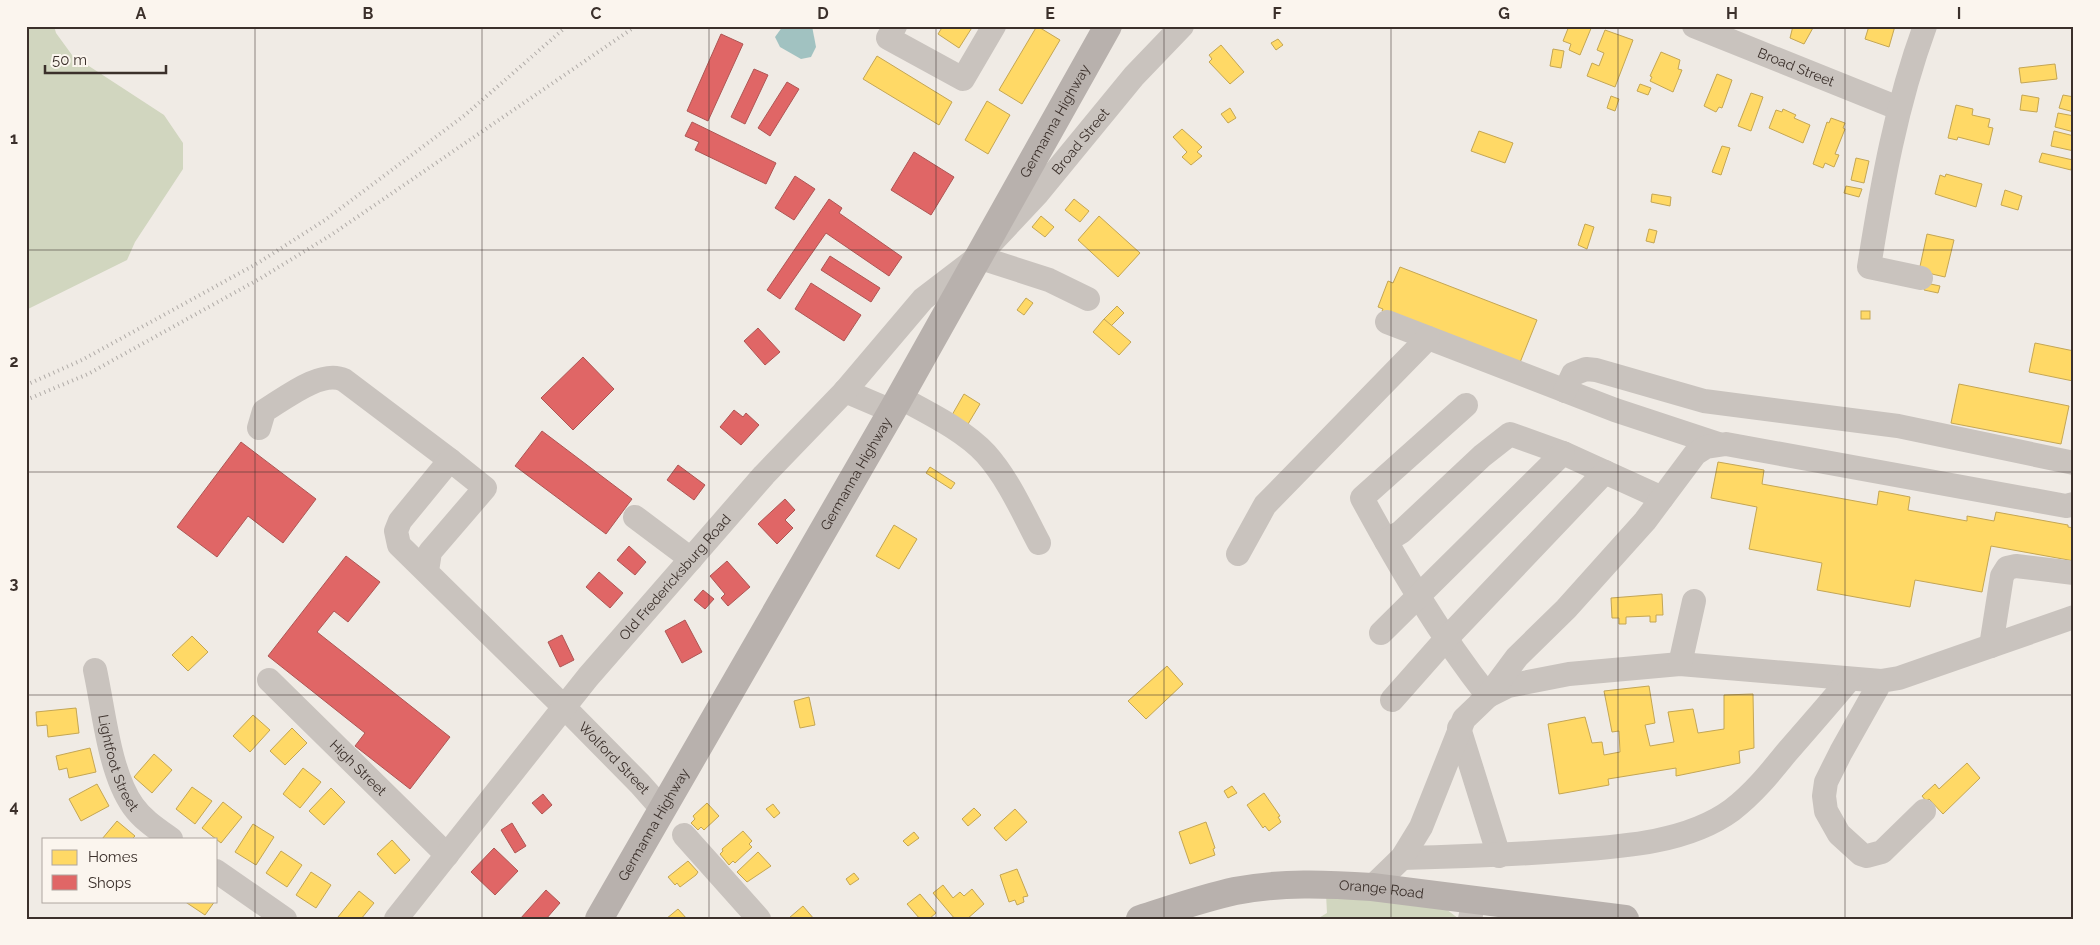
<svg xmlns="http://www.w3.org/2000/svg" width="2100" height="945" font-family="Raleway,sans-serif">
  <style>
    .green { fill: #d1d6bf }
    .water { fill: #a1c2c1 }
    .homes { fill: #ffd966; stroke: #c4a654 }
    .shops { fill: #e06666; stroke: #ae5654 }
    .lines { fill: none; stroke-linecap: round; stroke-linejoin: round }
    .minor { stroke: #c9c3be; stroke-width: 24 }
    .major { stroke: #b8b1ad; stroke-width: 28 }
    .rail { stroke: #b1aca8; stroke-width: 4; stroke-dasharray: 1 4; stroke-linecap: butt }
    .grid { fill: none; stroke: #3b302b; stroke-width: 1; stroke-opacity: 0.55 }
    .labels { text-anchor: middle; stroke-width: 5; stroke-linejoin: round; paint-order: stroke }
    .street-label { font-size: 14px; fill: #3b302b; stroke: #fbf5ee }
    .neatline { fill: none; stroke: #3b302b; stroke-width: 2 }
    .grid-label { font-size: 16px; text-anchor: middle; font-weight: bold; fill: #3b302b }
  </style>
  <rect width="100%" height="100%" fill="#f0ebe5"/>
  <g class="green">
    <path d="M26 26H54L56 33 72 55 164 115 183 143V169L135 242 127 260 26 310Z"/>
    <path d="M1326 894 1446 909 1459 919H1317L1327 913Z"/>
  </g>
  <path class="water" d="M783 26H812L816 47 811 57 801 59 780 47 775 37Z"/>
  <g class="homes">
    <path d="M943 26H973L959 48 938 34Z"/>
    <path d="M1037 26 1060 40 1022 104 999 90Z"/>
    <path d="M1569 26H1592L1580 55 1569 50 1571 44 1563 41Z"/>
    <path d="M1793 26H1814L1804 44 1790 38Z"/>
    <path d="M1869 26H1895L1889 47 1865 39Z"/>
    <path d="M1605 30 1633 40 1615 87 1587 76 1592 63 1599 66 1604 53 1597 50Z"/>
    <path d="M1278 39 1283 45 1276 50 1271 43Z"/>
    <path d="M1221 45 1244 72 1230 84 1209 62 1212 59 1209 55Z"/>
    <path d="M1553 49 1564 51 1561 68 1550 66Z"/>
    <path d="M1661 52 1680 60 1678 69 1682 70 1673 92 1650 81 1652 77 1650 76Z"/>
    <path d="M877 56 952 102 939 125 863 79Z"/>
    <path d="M2055 64 2057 79 2021 83 2019 68Z"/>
    <path d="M1717 74 1732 80 1722 108 1719 107 1716 112 1704 106Z"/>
    <path d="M1640 84 1651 88 1648 95 1637 91Z"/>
    <path d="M1751 93 1763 97 1751 131 1738 126Z"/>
    <path d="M2022 95 2039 98 2037 112 2020 110Z"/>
    <path d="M2063 95 2074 97V112L2059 108Z"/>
    <path d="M1611 96 1619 99 1615 111 1607 108Z"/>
    <path d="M987 101 1010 115 988 154 965 140Z"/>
    <path d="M1956 105 1973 109 1972 115 1990 119 1988 127 1993 128 1989 145 1958 137 1957 140 1948 138Z"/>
    <path d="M1230 108 1236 118 1228 123 1221 114Z"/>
    <path d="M1783 109 1796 115 1794 118 1810 125 1803 143 1769 128 1776 110 1782 112Z"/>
    <path d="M2058 113 2074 116V132L2055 127Z"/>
    <path d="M1831 118 1845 123 1843 128 1845 129 1835 154 1839 155 1834 167 1825 163 1823 168 1813 164 1827 122 1829 123Z"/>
    <path d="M1182 129 1202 147 1197 152 1202 156 1191 165 1182 157 1187 152 1173 137Z"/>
    <path d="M1479 131 1513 143 1505 163 1471 151Z"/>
    <path d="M2054 131 2074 136V151L2051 146Z"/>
    <path d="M1722 146 1730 148 1721 175 1712 172Z"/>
    <path d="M2042 153 2073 160 2071 170 2039 162Z"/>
    <path d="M1856 158 1869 161 1864 183 1851 180Z"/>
    <path d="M1946 174 1982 184 1976 207 1935 194 1940 175 1945 177Z"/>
    <path d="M1846 186 1862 189 1859 197 1844 193Z"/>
    <path d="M2005 190 2022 196 2018 210 2001 205Z"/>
    <path d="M1652 194 1671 197 1670 206 1651 202Z"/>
    <path d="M1074 199 1089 211 1080 222 1065 210Z"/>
    <path d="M1041 216 1054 227 1045 237 1032 227Z"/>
    <path d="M1099 216 1140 253 1118 277 1078 240Z"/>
    <path d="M1585 224 1594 227 1587 249 1578 245Z"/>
    <path d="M1649 229 1657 231 1654 243 1646 241Z"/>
    <path d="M1927 234 1954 240 1945 277 1919 271Z"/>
    <path d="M1400 267 1537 320 1519 365 1382 311 1383 309 1378 307 1388 281 1393 283Z"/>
    <path d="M1926 283 1940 286 1938 293 1924 290Z"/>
    <path d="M1026 298 1033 303 1024 315 1017 310Z"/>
    <path d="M1117 306 1124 313 1111 326 1104 319Z"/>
    <rect x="1861" y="311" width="9" height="8"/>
    <path d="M1104 319 1131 342 1119 355 1093 332Z"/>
    <path d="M2035 343 2074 351 2073 381 2029 372Z"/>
    <path d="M1959 384 2069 406 2061 444 1951 423Z"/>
    <path d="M964 394 980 404 968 424 952 415Z"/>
    <path d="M1718 462 1764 470 1762 484 1877 505 1879 491 1910 497 1908 510 1967 521V516L1994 521 1996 512 2068 525V527L2074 528V561L1991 546 1982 592 1915 580 1910 607 1817 590 1822 563 1749 549 1757 507 1711 498Z"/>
    <path d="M930 467 955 483 951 489 926 473Z"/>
    <path d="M894 525 917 539 899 569 876 556Z"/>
    <path d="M1662 594 1663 615H1656V622H1650V616L1626 617V624H1619V618H1612L1611 598Z"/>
    <path d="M192 636 208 652 188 671 172 655Z"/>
    <path d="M1167 666 1183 684 1146 719 1128 701Z"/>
    <path d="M1649 686 1655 723 1645 725 1650 746 1674 742 1668 712 1693 709 1698 733 1724 729V695L1753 694 1754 748 1739 751 1740 763 1676 776V768L1608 779 1609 785 1559 794 1548 724 1585 717 1592 743 1602 742 1604 755 1620 752 1619 731 1612 732 1604 691Z"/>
    <path d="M809 697 815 725 800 728 794 701Z"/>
    <path d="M76 708 79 733 48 737 47 725 37 726 36 712Z"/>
    <path d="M253 715 270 730 250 752 233 736Z"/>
    <path d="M292 728 307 743 285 765 270 751Z"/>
    <path d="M90 748 96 772 69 778 67 768 59 770 56 756Z"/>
    <path d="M154 754 172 770 152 793 134 777Z"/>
    <path d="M1967 763 1980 778 1943 814 1929 799 1926 801 1922 796 1935 784 1939 789Z"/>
    <path d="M303 768 321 782 300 808 283 794Z"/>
    <path d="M97 784 109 806 81 821 69 799Z"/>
    <path d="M1232 786 1237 793 1228 798 1224 791Z"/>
    <path d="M192 787 212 801 195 824 176 809Z"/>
    <path d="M331 788 345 802 324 825 309 811Z"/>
    <path d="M1264 793 1280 816 1278 817 1281 822 1269 831 1265 826 1263 828 1247 805Z"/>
    <path d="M223 802 242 817 221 843 202 828Z"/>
    <path d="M707 803 719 816 704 830 701 827 698 830 691 823 695 819 693 816Z"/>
    <path d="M773 804 780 813 774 818 766 809Z"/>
    <path d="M974 808 981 815 968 826 962 819Z"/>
    <path d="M1015 809 1027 822 1006 841 994 828Z"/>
    <path d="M117 821 135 836 132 839H102Z"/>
    <path d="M1206 822 1215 848 1213 849 1215 855 1190 864 1179 832Z"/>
    <path d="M253 824 274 837 256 865 235 852Z"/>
    <path d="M743 831 752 841 749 844 752 847 735 863 733 861 729 865 720 854 723 851 722 849Z"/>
    <path d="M914 832 919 838 908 846 903 841Z"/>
    <path d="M392 840 410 860 395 874 377 854Z"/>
    <path d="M281 851 302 865 287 887 266 873Z"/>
    <path d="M758 852 771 866 747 882 737 872Z"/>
    <path d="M688 861 698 872 696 875 680 887 677 883 675 885 668 877Z"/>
    <path d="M1017 869 1028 896 1023 897 1024 902 1017 905 1015 900 1009 902 1000 875Z"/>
    <path d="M311 872 331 885 316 908 296 895Z"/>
    <path d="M854 873 859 879 850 885 846 879Z"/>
    <path d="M943 885 953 898 960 892 964 896 972 889 984 904 967 919H955L933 893Z"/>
    <path d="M359 891 374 903 361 919H340L338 917Z"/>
    <path d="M920 894 936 913 929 919H920L907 904Z"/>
    <path d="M184 901H215L205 915Z"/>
    <path d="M803 906 814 919H789V918Z"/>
    <path d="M678 909 687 919H666Z"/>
  </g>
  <g class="shops">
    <path d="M721 34 743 44 708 121 687 111Z"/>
    <path d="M754 69 768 75 745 124 731 117Z"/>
    <path d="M787 82 799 89 770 136 758 128Z"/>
    <path d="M692 122 776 163 766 184 695 150 699 142 685 136Z"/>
    <path d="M914 152 954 177 931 215 891 190Z"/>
    <path d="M795 176 815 189 794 220 775 208Z"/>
    <path d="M829 199 842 208 839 213 902 257 889 276 826 233 780 299 767 290Z"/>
    <path d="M830 256 880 288 871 302 821 270Z"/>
    <path d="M811 283 861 315 844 341 795 309Z"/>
    <path d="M758 328 780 352 765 365 744 341Z"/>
    <path d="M583 357 614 389 573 430 541 398Z"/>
    <path d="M734 410 743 417 746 413 759 425 741 445 720 427Z"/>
    <path d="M542 431 632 499 606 534 515 466Z"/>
    <path d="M241 442 316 499 283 543 248 516 217 557 177 527Z"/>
    <path d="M678 465 705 485 694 500 667 480Z"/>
    <path d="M785 499 795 510 785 520 793 528 777 544 758 524Z"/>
    <path d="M629 546 646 562 635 575 617 560Z"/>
    <path d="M346 556 380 582 348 622 334 611 317 632 450 737 410 789 355 746 365 733 268 656Z"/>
    <path d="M727 561 750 587 728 606 721 598 725 594 710 576Z"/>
    <path d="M599 572 623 593 610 608 586 587Z"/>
    <path d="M703 590 714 599 705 609 694 600Z"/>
    <path d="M685 620 702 652 682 663 665 631Z"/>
    <path d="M562 635 574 660 560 667 548 642Z"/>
    <path d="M543 794 552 805 542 814 532 803Z"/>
    <path d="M512 823 526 846 515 853 501 830Z"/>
    <path d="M494 848 518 871 495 895 471 872Z"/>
    <path d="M546 890 560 903 546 919H520Z"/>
  </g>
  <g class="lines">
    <g class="minor">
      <path d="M895 26 888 38 963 79 994 26"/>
      <path id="s1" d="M1694 26 1898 108"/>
      <path d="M978 257 1049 280 1088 299"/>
      <path d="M1921 278 1869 267C1882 185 1896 105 1925 26"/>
      <path d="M1387 322 1615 410 1718 444"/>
      <path d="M845 391 892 411"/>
      <path d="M1565 391 1573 374 1586 369 1596 370 1704 401 1898 426 2074 463"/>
      <path d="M899 397C928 413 964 430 986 454 1009 480 1023 513 1039 543"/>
      <path d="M1466 405 1362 498C1399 566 1439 634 1488 696L1508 686 1569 674 1680 664 1881 681"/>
      <path d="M259 428 264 411C284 399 321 369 344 380L450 460"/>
      <path d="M635 517 691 559"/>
      <path d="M1386 541 1401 532 1482 456 1510 434 1563 453 1662 498"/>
      <path d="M1238 554 1265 505 1428 338"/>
      <path id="s2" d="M427 571 430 552 485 488 450 460 400 521 396 531 399 545 564 707 640 784 663 810"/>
      <path d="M1381 633 1563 453"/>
      <path d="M1991 646 2002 576 2007 568 2016 566 2074 573"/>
      <path d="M1680 664 1694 601"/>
      <path id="s3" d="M95 670C104 711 109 772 133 806 143 820 157 829 171 839"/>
      <path id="s4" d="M269 680 447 855"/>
      <path d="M1392 700 1446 639 1605 472"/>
      <path d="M1459 728 1499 856"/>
      <path d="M1924 811 1882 852 1867 856 1861 854 1839 834 1826 811 1824 796 1826 782 1841 752 1881 681 1899 678 2074 617"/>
      <path d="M684 835 759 919"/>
      <path d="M1402 858C1455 857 1508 855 1561 851 1616 847 1686 844 1732 810 1754 793 1770 773 1787 752 1808 728 1829 704 1849 680"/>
      <path d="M216 871 285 919"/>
      <path d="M1372 887 1402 858 1421 827 1464 719 1488 696 1517 657 1566 609 1645 521 1695 454 1706 447 1726 444 2066 506 2074 504"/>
      <path id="s5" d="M396 919 588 677 764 475 845 391 923 299 978 257 1038 193 1134 76 1182 26"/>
      <path d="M1470 919 1474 900"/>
    </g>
    <g class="major">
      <path id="s6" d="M599 919 892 411 1108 26"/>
      <path id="s7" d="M1140 919C1172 909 1203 898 1235 891 1280 882 1328 884 1372 887L1625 919"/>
    </g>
    <g class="rail">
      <path d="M26 385 82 360 258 263 325 220 465 115 567 26"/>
      <path d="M26 400 88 374 261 278 331 235 636 26"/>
    </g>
  </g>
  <path class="grid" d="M255 26V919M482 26V919M709 26V919M936 26V919M1164 26V919M1391 26V919M1618 26V919M1845 26V919M26 250H2074M26 472H2074M26 695H2074"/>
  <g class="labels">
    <g class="street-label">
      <text dy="5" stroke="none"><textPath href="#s1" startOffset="110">Broad Street</textPath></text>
      <text dy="5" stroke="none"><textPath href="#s6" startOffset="919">Germanna Highway</textPath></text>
      <text dy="5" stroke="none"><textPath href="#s5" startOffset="1038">Broad Street</textPath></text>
      <text dy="5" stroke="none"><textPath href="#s6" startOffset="514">Germanna Highway</textPath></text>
      <text dy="5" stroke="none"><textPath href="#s5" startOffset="441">Old Fredericksburg Road</textPath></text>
      <text dy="5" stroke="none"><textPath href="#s2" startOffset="555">Wolford Street</textPath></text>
      <text dy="5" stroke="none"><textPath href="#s3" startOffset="96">Lightfoot Street</textPath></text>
      <text dy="5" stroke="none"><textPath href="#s4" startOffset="125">High Street</textPath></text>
      <text dy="5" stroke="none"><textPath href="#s6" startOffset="109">Germanna Highway</textPath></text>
      <text dy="5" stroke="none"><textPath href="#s7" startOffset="246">Orange Road</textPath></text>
    </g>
  </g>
  <rect width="2100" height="945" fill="none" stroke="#fbf5ee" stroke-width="55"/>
  <rect x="42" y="838" width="175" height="65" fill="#fbf5ee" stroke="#aea6a0"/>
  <rect x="52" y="850" width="25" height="15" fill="#ffd966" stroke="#aea6a0"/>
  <text x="88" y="862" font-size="15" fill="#3b302b">Homes</text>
  <rect x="52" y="875" width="25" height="15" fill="#e06666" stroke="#aea6a0"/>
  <text x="88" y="888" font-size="15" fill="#3b302b">Shops</text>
  <path d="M45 65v8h121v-8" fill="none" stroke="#3b302b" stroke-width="2.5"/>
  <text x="52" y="65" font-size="15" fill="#3b302b" stroke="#fbf5ee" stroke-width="4" paint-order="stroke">50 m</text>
  <rect x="28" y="28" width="2044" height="890" class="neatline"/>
  <g class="grid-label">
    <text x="141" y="19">A</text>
    <text x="368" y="19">B</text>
    <text x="596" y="19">C</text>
    <text x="823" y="19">D</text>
    <text x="1050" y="19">E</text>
    <text x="1277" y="19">F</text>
    <text x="1504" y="19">G</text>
    <text x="1732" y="19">H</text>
    <text x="1959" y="19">I</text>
    <text x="14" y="144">1</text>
    <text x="14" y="367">2</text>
    <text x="14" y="589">3</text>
    <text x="14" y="812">4</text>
  </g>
</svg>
